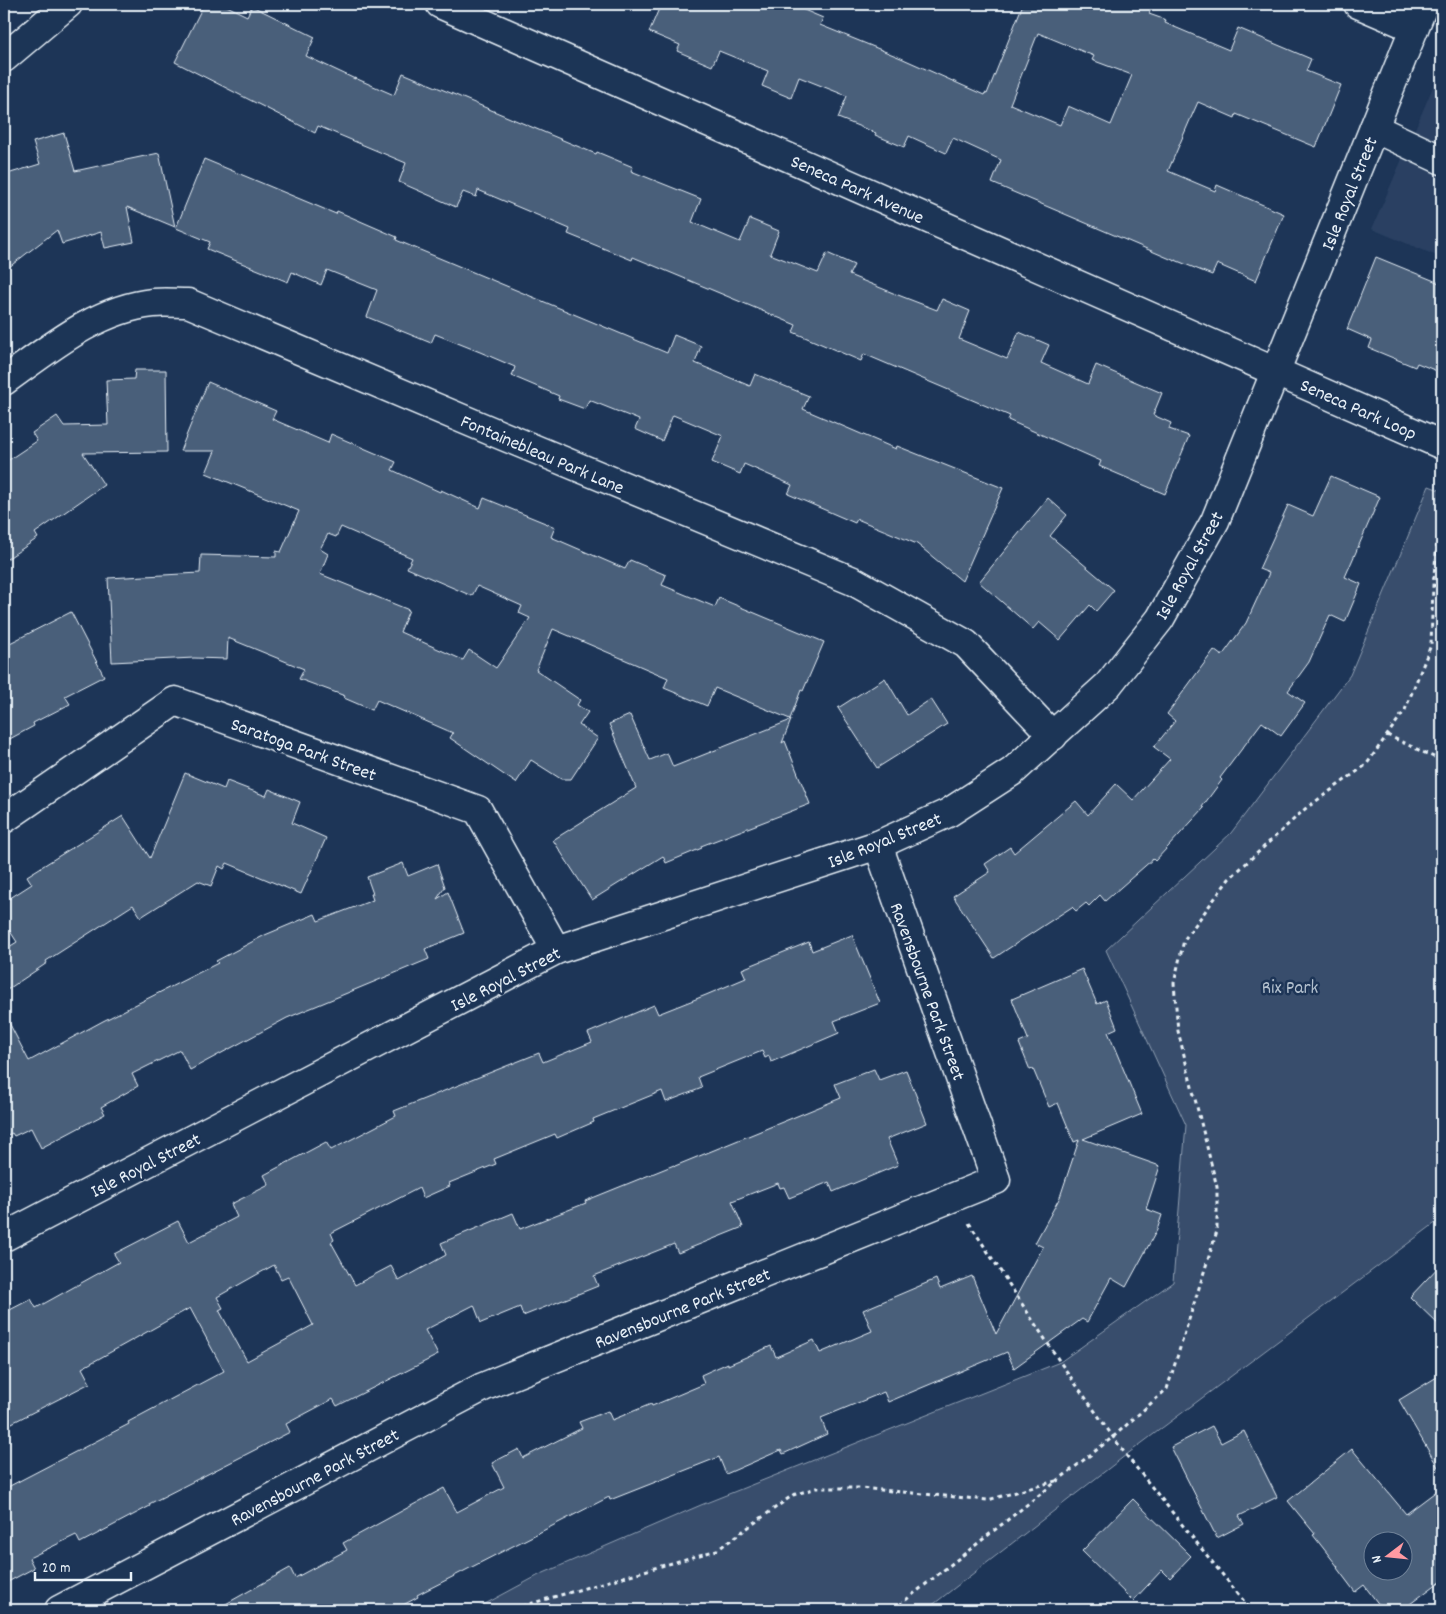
<svg xmlns="http://www.w3.org/2000/svg" width="1446" height="1614" font-family="Dekko,sans-serif">
  <style>
    .built { fill: #2a4162 }
    .green { fill: #374d6c; stroke: #909fb2 }
    .building { fill: #495e7a; stroke: #e8f1f8; fill-rule: evenodd }
    .lines { fill: none; stroke-linecap: round; stroke-linejoin: round }
    .minor-casing { stroke: #e8f1f8; stroke-width: 31 }
    .major-casing { stroke: #e8f1f8; stroke-width: 31 }
    .path { stroke: #e8f1f8; stroke-width: 3; stroke-dasharray: 4 4; stroke-linecap: butt }
    .minor { stroke: #1d3557; stroke-width: 28 }
    .major { stroke: #1d3557; stroke-width: 28 }
    .labels { text-anchor: middle; stroke-width: 5; stroke-linejoin: round; paint-order: stroke }
    .street-label { font-size: 19px; fill: #e8f1f8; stroke: #1d3557 }
    .park-label { font-size: 19px; fill: #b3c0ce; stroke: #1d3557 }
  </style>
  <rect width="100%" height="100%" fill="#1d3557"/>
  <filter id="ink" filterUnits="userSpaceOnUse"><feTurbulence type="fractalNoise" baseFrequency=".02" numOctaves="2"/><feDisplacementMap in="SourceGraphic" scale="10" xChannelSelector="R" yChannelSelector="G"/><feConvolveMatrix kernelMatrix="1 2 1 2 8 2 1 2 1" color-interpolation-filters="sRGB"/></filter>
  <g filter="url(#ink)">
    <path class="built" d="M1442 66V258L1372 229Z"/>
    <path class="green" d="M1429 486 1442 491V1218L1126 1455 926 1610H474L539 1575 701 1505 1060 1362 1173 1282 1186 1125 1106 950 1231 833 1350 675Z"/>
    <g class="building">
      <path d="M204 4H223L247 16 252 6 315 37 306 56 355 79V78L394 95 403 73 596 154 597 152 633 167 631 171 701 199 692 222 740 242 750 219 779 231 770 254 818 273 827 253 854 265 849 275 898 295 937 310 942 299 970 311 959 339 1007 359 1019 332 1049 345 1041 363 1088 384 1096 365 1162 393 1153 415 1171 423 1169 429 1189 436 1165 494 1099 466 1101 461 1008 420 1010 416 864 354 861 361 793 332 796 325 633 257 632 260 568 234 570 229 478 190 476 197 463 192 456 207 399 182 406 163 318 126 315 133 175 62Z"/>
      <path d="M661 4H790L823 18 820 25 901 58 984 95 985 93 987 94 1023 4H1153L1149 14 1166 20 1165 23 1229 50 1238 28 1311 59 1306 71 1341 85 1316 147 1236 114 1235 118 1198 102 1190 120 1168 171 1215 191 1217 185 1284 214 1256 281 1217 264 1212 275 1175 260V261L992 183 1001 160 953 138 946 153 909 136 904 147 875 135 876 133 838 118 847 96 799 77 791 98 762 86 768 71 719 51 712 66 677 51 680 45 649 32ZM1038 33 1094 56 1092 60 1132 75 1111 125 1068 106 1060 125 1010 104Z"/>
      <path d="M64 133 75 171 159 153 175 227 127 207 134 242 105 248 101 232 62 244 57 230 4 271V175L40 164 33 142Z"/>
      <path d="M204 159 336 214 337 211 397 237 396 240 667 353 674 335 701 346 695 363 750 386 755 374 809 396 803 409 896 449 897 446 1003 488 962 581 917 544 857 519 855 523 788 494 792 485 744 464 740 474 712 462 723 436 673 415 662 441 635 429 639 420 589 400 585 409 558 399 559 396 512 376 515 367 480 352 435 334 431 343 367 317 377 290 327 270 321 285 292 272 288 282 207 249 210 242 176 228Z"/>
      <path d="M1376 257 1442 284V373L1417 363 1415 367 1369 348 1372 340 1347 329Z"/>
      <path d="M135 370H166L167 452 83 453 104 485 35 533 38 538 4 561V463L37 441 32 433 57 416 64 426 108 425 106 380 134 379Z"/>
      <path d="M208 382 276 411 272 419 328 443 331 434 396 462 392 470 440 492 441 490 480 508 484 498 555 527 551 537 625 569 630 560 666 575 662 585 715 607 719 598 824 642 803 691 801 690 790 719 715 688 707 706 664 688 668 678 553 629 536 670 580 700 577 705 588 712 579 725 598 738 571 779H561L531 760 516 783 450 738 453 733 377 700 372 710 344 698 345 696 299 679 304 669 228 638 227 659 194 658 112 662 108 578 200 573 201 555 276 557V551L281 552 299 511 206 473 215 451H180ZM341 527 412 558 407 568 472 596 477 586 522 606 519 613 530 618 496 668 469 650 463 660 400 632 409 610 320 574 328 554 320 549 328 534 336 537Z"/>
      <path d="M1331 476 1380 497 1345 577 1361 584 1345 622 1330 615 1309 662 1288 691 1305 703 1281 736 1262 722 1220 778 1222 780 1202 807 1204 808 1155 861 1153 859 1105 901 1100 895 1089 906 1086 903 1076 911 1072 907 994 958 953 896 990 872 985 864 1010 847 1014 853 1076 801 1088 815 1116 784 1133 800 1170 759 1154 747 1175 721 1167 714 1214 650 1222 656 1246 623 1269 573 1259 569 1288 505 1313 516Z"/>
      <path d="M1048 498 1067 515 1050 536 1114 590 1096 611 1090 605 1060 640 1039 622 1033 629 979 582Z"/>
      <path d="M71 612 104 676 65 696 70 704 33 723 34 726 4 742V646Z"/>
      <path d="M885 678 907 715 931 699 947 724 877 768 838 708Z"/>
      <path d="M630 715 650 760 667 753 673 767 791 720 782 743 785 741 810 804 701 846 702 848 666 863 663 856 592 900 553 840 636 788 609 724Z"/>
      <path d="M185 773 224 789 227 781 266 796 269 789 300 802 292 823 326 838 301 894 227 863 224 869 219 866 211 886 198 881 141 917 133 905 46 961 47 963 4 992V950L17 942 4 922V902L32 884 27 876 123 816 150 858Z"/>
      <path d="M403 863 408 876 437 864 445 887 437 899 448 892 464 933 425 949 429 959 287 1018 190 1070 180 1050 132 1074 138 1086 101 1107 105 1114 41 1148 31 1128 14 1136 12 1133 4 1137V1013L29 1061 103 1021 218 963 216 961 265 935 315 914 318 921 373 900 371 894H373L367 877Z"/>
      <path d="M852 935 880 1003 834 1021 839 1033 771 1062 769 1056 765 1058 762 1051 698 1077 702 1088 666 1102 662 1091 593 1119 594 1122 557 1138 555 1134 494 1159 496 1164 449 1183 450 1186 423 1198 419 1188 331 1233 334 1240 331 1242 355 1285 391 1266 399 1281 446 1255 441 1243 513 1213 520 1229 586 1203 585 1201 674 1165 675 1166 841 1098 835 1084 874 1069 879 1080 906 1070 927 1123 887 1139 898 1165 833 1192 829 1182 789 1198 784 1187 780 1188 778 1183 732 1201 743 1227 678 1253 674 1244 594 1276 598 1286 523 1316 520 1307 481 1323 474 1305 425 1330 438 1355 337 1406 333 1399 286 1424 290 1432 149 1504 150 1506 80 1543 76 1535 29 1558 34 1568 4 1584V1489L129 1424 128 1422 224 1371 190 1308 82 1368 90 1383 4 1427V1313L31 1299 36 1308 119 1262 114 1254 178 1221 189 1242 237 1217 231 1204 269 1185 264 1175 326 1142 331 1150 396 1116 394 1111 539 1053 543 1062 592 1042 588 1033 654 1005 658 1014 706 995 746 978 742 969 809 942 812 951ZM274 1265 281 1279 288 1276 313 1325 247 1361 219 1310 223 1308 217 1297Z"/>
      <path d="M1082 969 1097 1004 1106 1000 1117 1028 1108 1032 1142 1114 1083 1139 1160 1166 1146 1209 1162 1215 1157 1230 1126 1287 1111 1278 1087 1322 1082 1319 1014 1368 1007 1352 888 1402 884 1392 821 1418 827 1434 783 1454 781 1450 726 1474 719 1457 610 1500 609 1497 417 1595 418 1597 394 1610H215L290 1568 295 1578 347 1550 343 1543 444 1488 457 1512 504 1487 492 1463 519 1449 523 1458 582 1428 579 1422 608 1411 612 1420 651 1404 652 1406 704 1384 701 1375 728 1363V1365L771 1346 776 1357 814 1340 820 1353 872 1331 863 1310 936 1279 940 1289 972 1276 996 1334 1043 1247 1035 1243 1060 1197 1079 1140 1074 1142 1058 1103 1049 1107 1033 1069 1030 1070 1019 1043 1028 1039 1012 999Z"/>
      <path d="M1442 1263V1328L1410 1297Z"/>
      <path d="M1442 1374V1474L1399 1400Z"/>
      <path d="M1212 1426 1221 1443 1244 1431 1277 1497 1239 1516 1244 1524 1217 1538 1171 1447Z"/>
      <path d="M1352 1449 1406 1514 1442 1487V1580L1402 1610H1383L1364 1585 1355 1592 1337 1568 1338 1567 1313 1535 1315 1534 1288 1501ZM1374 1542H1404V1572H1374Z"/>
      <path d="M1133 1499 1191 1556 1170 1578 1162 1570 1133 1601 1082 1551Z"/>
    </g>
    <g class="lines">
      <g class="minor-casing">
        <g id="minor">
          <path d="M440 4 1442 445"/>
          <path d="M1358 4 1414 28"/>
          <path d="M1374 128 1442 160"/>
          <path d="M4 381C49 349 96 309 153 303 164 302 176 303 188 303L496 433 853 581 966 644 1053 736"/>
          <path d="M4 819 175 701 478 810 556 950"/>
          <path d="M4 1237 556 950 878 845 948 813 1013 771 1108 685 1160 619 1215 521 1424 4"/>
          <path d="M59 1610 483 1387 996 1180 878 845"/>
        </g>
      </g>
      <g class="major-casing">
        <path id="major" d="M4 58 68 4"/>
      </g>
      <g class="path">
        <path d="M1433 585 1442 587"/>
        <path d="M1387 735 1442 761"/>
        <path d="M969 1223 1060 1362 1126 1455 1251 1610"/>
        <path d="M515 1610 526 1605 717 1550 793 1495 816 1488H860L988 1500 1059 1480"/>
        <path d="M893 1610 1113 1437 1167 1389 1217 1231V1187L1178 1031 1174 983 1184 940 1229 879 1305 809 1366 765 1405 710 1431 645 1433 585 1442 493"/>
      </g>
      <use href="#minor" class="minor"/>
      <use href="#major" class="major"/>
    </g>
  </g>
  <g class="labels">
    <g class="street-label">
      <text transform="translate(858 188) rotate(24)" y="7">Seneca Park Avenue</text>
      <text transform="translate(1348 193) rotate(-68)" y="7">Isle Royal Street</text>
      <text transform="translate(1359 408) rotate(24)" y="7">Seneca Park Loop</text>
      <text transform="translate(543 453) rotate(23)" y="7">Fontainebleau Park Lane</text>
      <text transform="translate(1188 565) rotate(-61)" y="7">Isle Royal Street</text>
      <text transform="translate(304 748) rotate(20)" y="7">Saratoga Park Street</text>
      <text transform="translate(884 839) rotate(-22)" y="7">Isle Royal Street</text>
      <text transform="translate(505 978) rotate(-27)" y="7">Isle Royal Street</text>
      <text transform="translate(929 991) rotate(70)" y="7">Ravensbourne Park Street</text>
      <text transform="translate(145 1164) rotate(-27)" y="7">Isle Royal Street</text>
      <text transform="translate(682 1307) rotate(-22)" y="7">Ravensbourne Park Street</text>
      <text transform="translate(314 1476) rotate(-28)" y="7">Ravensbourne Park Street</text>
    </g>
    <g class="park-label">
      <text x="1290" y="993">Rix Park</text>
    </g>
  </g>
  <rect width="1446" height="1614" fill="none" stroke="#1d3557" stroke-width="20"/>
  <rect x="10" y="10" width="1426" height="1594" fill="none" stroke="#e8f1f8" stroke-width="2" filter="url(#ink)"/>
  <g transform="translate(1388 1556) rotate(254)"><circle r="24" fill="#1d3557" stroke="#6e8097"/>
  <path d="M0-4L9 19L0 12L-9 19Z" fill="#ff9aa2"/>
  <text y="-8" font-size="14" font-weight="bold" text-anchor="middle" fill="#e8f1f8">N</text>
  </g>
  <path d="M35 1572v8h96v-8" fill="none" stroke="#e8f1f8" stroke-width="2.5"/>
  <text x="42" y="1572" font-size="15" fill="#e8f1f8" stroke="#1d3557" stroke-width="4" paint-order="stroke">20 m</text>
</svg>
